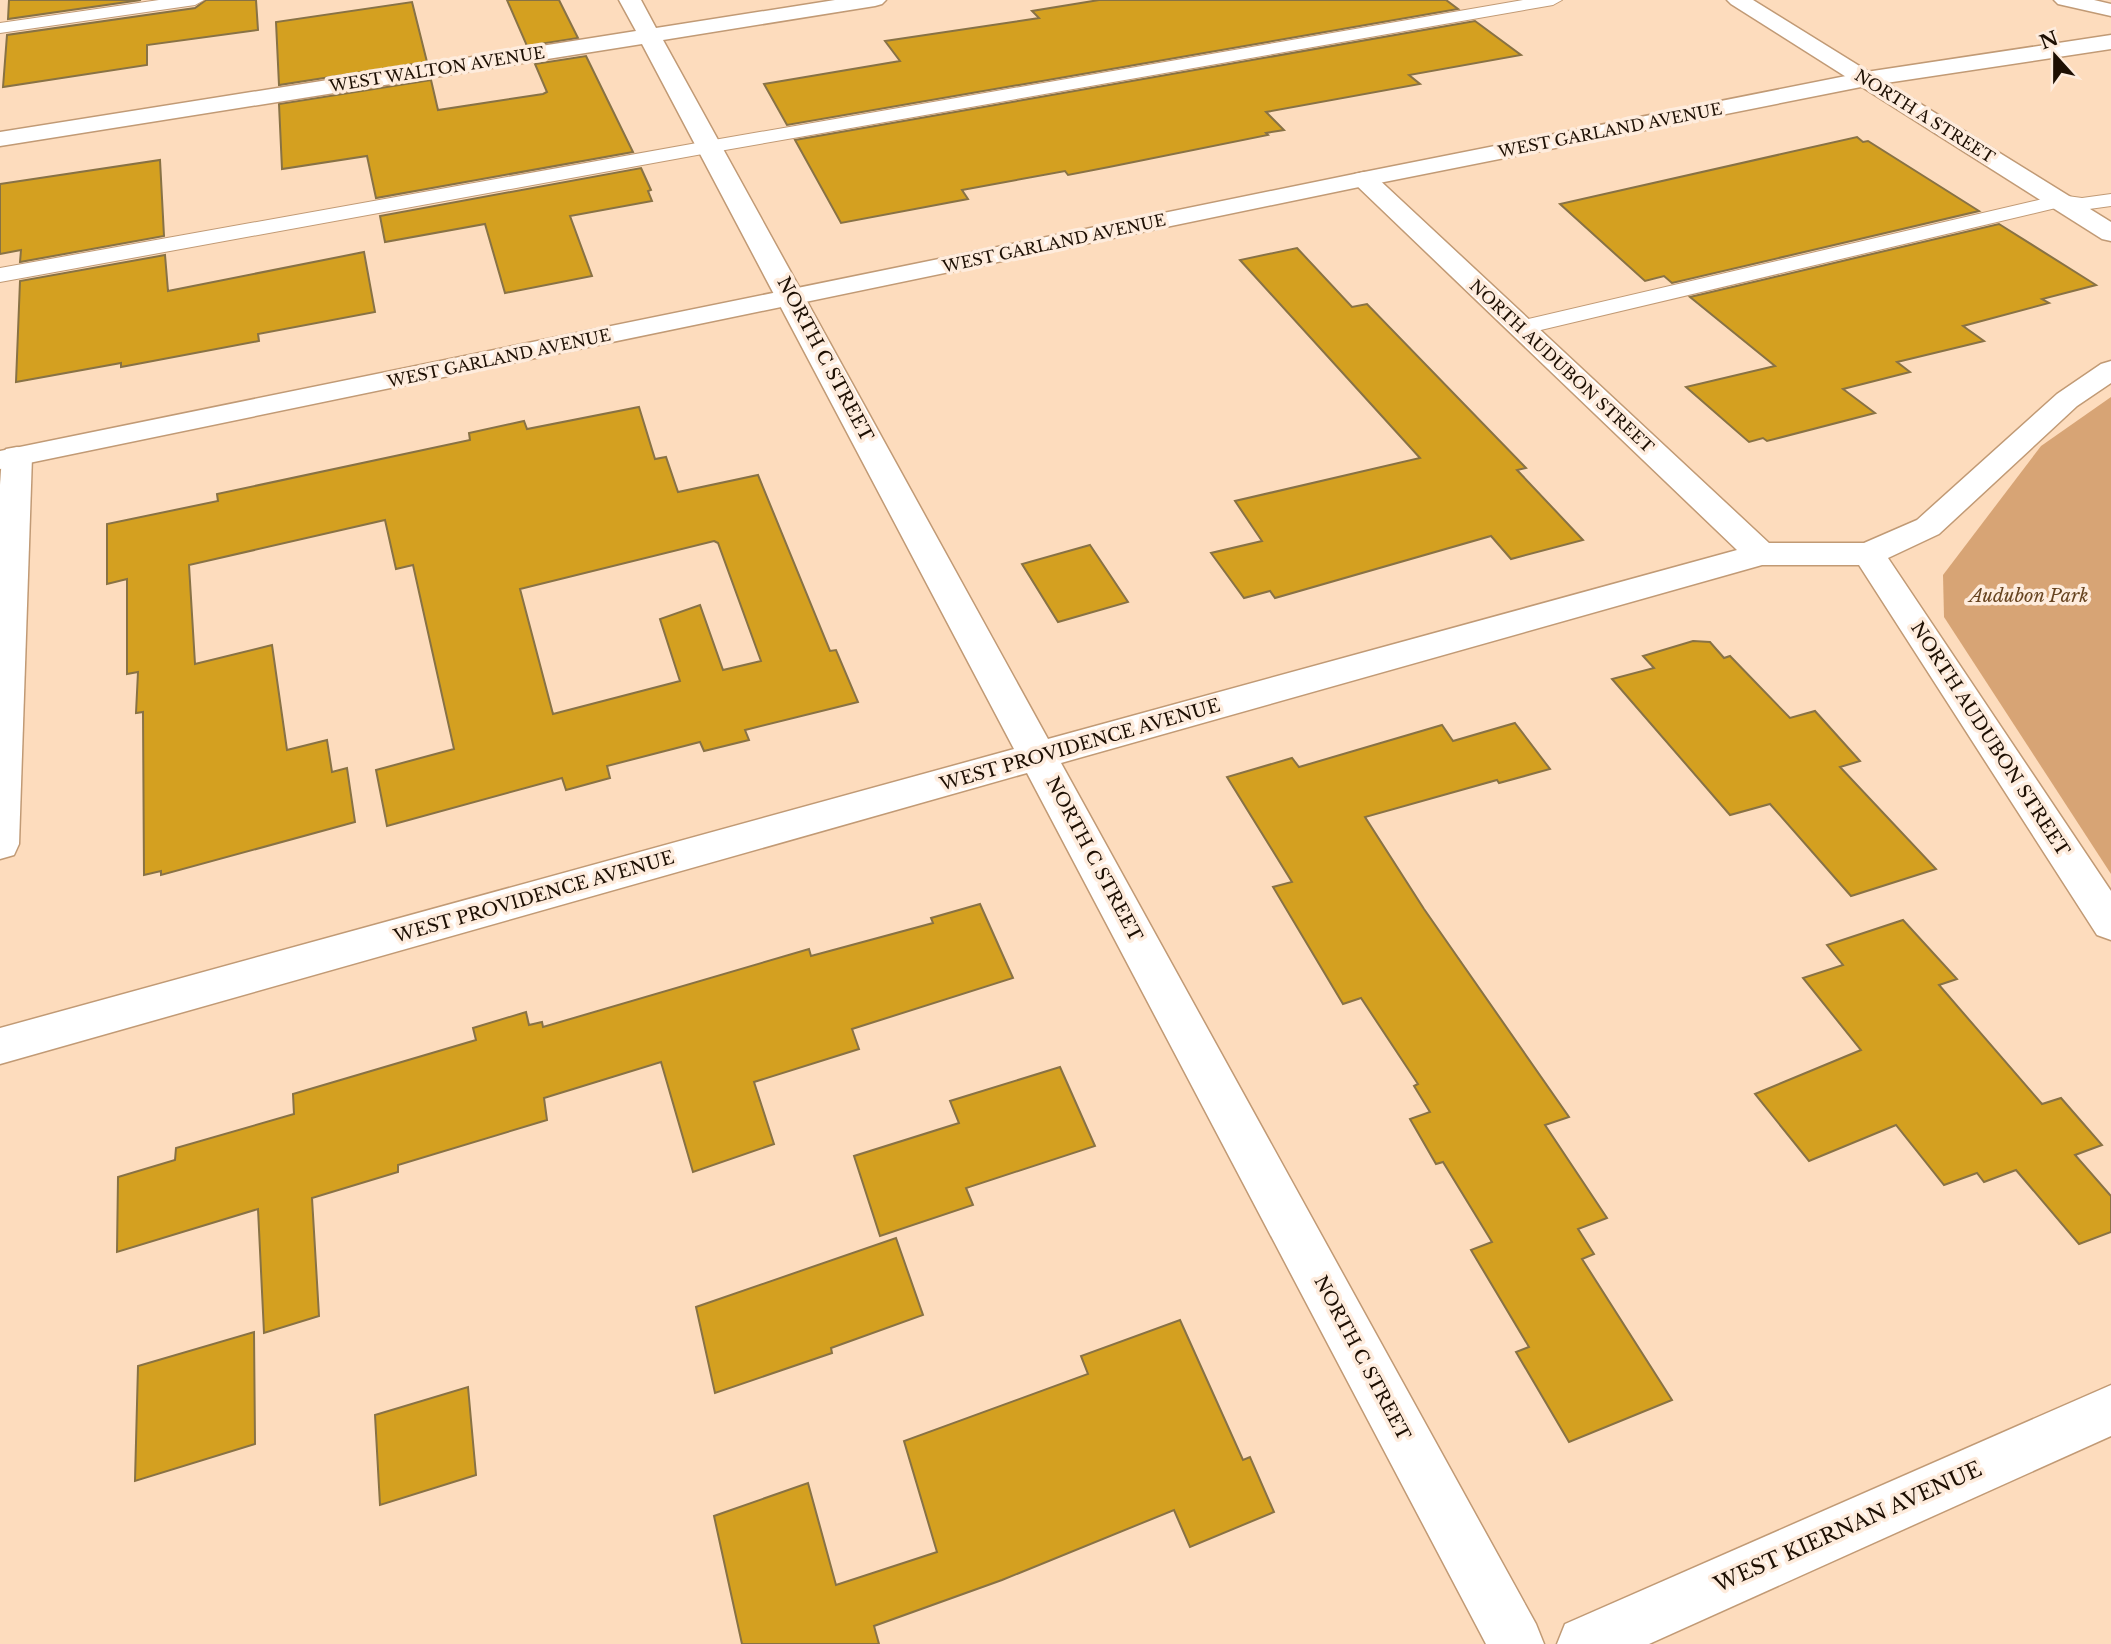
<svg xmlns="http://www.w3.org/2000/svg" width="2111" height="1644" font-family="'Libre Baskerville',serif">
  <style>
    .green { fill: #d7a475 }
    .building { fill: #d4a020; stroke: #887245; stroke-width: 2; fill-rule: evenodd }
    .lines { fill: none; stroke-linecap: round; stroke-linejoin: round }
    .service-casing { stroke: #c19a75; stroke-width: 2 }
    .minor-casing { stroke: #c19a75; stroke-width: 3 }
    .tertiary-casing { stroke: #c19a75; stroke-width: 3 }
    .secondary-casing { stroke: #c19a75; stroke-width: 3 }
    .service { fill: #fff; fill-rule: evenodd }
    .minor { fill: #fff; fill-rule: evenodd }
    .tertiary { fill: #fff; fill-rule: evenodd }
    .secondary { fill: #fff; fill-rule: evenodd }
    .labels { text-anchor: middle; stroke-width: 7; stroke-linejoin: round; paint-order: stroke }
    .far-street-label { font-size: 16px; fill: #1d0f03; stroke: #feecdd }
    .street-label { font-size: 18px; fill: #1d0f03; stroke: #feecdd }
    .park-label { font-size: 18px; font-style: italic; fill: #674420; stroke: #feecdd }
    .near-street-label { font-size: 21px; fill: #1d0f03; stroke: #feecdd }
  </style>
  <rect width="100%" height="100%" fill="#fddcbd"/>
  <path class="green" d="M2111 397V874L1944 617 1943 575 2041 446Z"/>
  <g class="building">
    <path d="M9 0H141L8 19Z"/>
    <path d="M206 0H256L258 30 147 45V65L3 87 7 35 195 8Z"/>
    <path d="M507 0H559L578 38 527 46Z"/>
    <path d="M1099 0H1446L1458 9 787 125 764 84 900 61 885 41 1039 18 1032 11Z"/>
    <path d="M412 2 427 62 279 85 276 22Z"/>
    <path d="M1475 21 1521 55 1409 75 1420 84 1266 112 1284 130 1266 133 1268 135 1109 167 1068 175 1065 171 962 190 968 199 841 223 795 140Z"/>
    <path d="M586 56 633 152 376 198 367 156 282 169 279 104 431 80 438 110 543 94 547 92 535 64Z"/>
    <path d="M1857 137 1863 142 1868 141 1979 211 1672 283 1664 276 1645 281 1560 204Z"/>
    <path d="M160 160 164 236 20 262 21 250 0 254V184Z"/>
    <path d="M641 168 651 190 648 191 652 201 570 216 592 276 505 293 485 224 385 242 380 216Z"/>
    <path d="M1999 224 2096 285 2042 299 2049 303 1963 326 1984 341 1897 362 1910 372 1843 389 1875 413 1767 441 1763 438 1749 442 1686 387 1775 366 1690 297Z"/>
    <path d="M1297 248 1352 307 1367 304 1526 468 1517 470 1583 540 1511 559 1491 536 1275 598 1270 591 1244 598 1211 553 1262 541 1235 501 1420 458 1240 260Z"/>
    <path d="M364 252 375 312 258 334 259 341 121 367V363L16 382 20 281 165 255 168 291Z"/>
    <path d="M639 407 655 459 666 457 678 492 758 475 830 651 836 650 858 702 745 730 749 740 704 751 700 742 607 766 610 778 566 790 562 778 387 826 376 770 454 749 413 565 396 569 385 520 189 565 195 664 272 645 287 750 327 740 332 772 347 768 355 822 161 875V871L144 875 143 712 136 713 138 672 127 674V579L107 584V524L218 501 217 494 470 440 469 433 524 421 527 429ZM714 541 718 543 761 661 723 670 700 605 660 619 680 681 553 714 520 589Z"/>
    <path d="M1090 545 1128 602 1058 622 1022 564Z"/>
    <path d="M1693 641 1710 642 1724 658 1730 656 1790 718 1815 711 1860 761 1840 767 1936 869 1851 896 1770 804 1730 815 1612 679 1654 668 1643 656Z"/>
    <path d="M1515 723 1550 769 1499 783 1497 780 1365 817 1424 909 1569 1117 1545 1125 1607 1218 1578 1229 1594 1254 1582 1259 1672 1400 1569 1442 1516 1352 1529 1347 1471 1250 1492 1242 1443 1162 1436 1164 1410 1119 1430 1112 1414 1086 1418 1084 1361 998 1343 1004 1273 887 1292 882 1227 777 1292 758 1299 767 1442 725 1453 741Z"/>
    <path d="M980 904 1013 978 852 1029 859 1049 754 1082 774 1144 693 1172 661 1062 544 1098 547 1120 398 1165V1172L312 1198 319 1316 264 1333 258 1209 117 1252 118 1177 175 1160 176 1148 294 1114 293 1094 476 1040 473 1028 526 1012 529 1025 542 1022 543 1027 809 949 811 956 933 923 931 918Z"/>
    <path d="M1903 920 1957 979 1939 985 2042 1104 2061 1098 2102 1145 2075 1155 2111 1196V1232L2079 1244 2016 1170 1984 1182 1977 1173 1944 1185 1896 1125 1809 1161 1755 1094 1861 1050 1803 978 1843 965 1827 945Z"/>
    <path d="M1060 1067 1095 1146 966 1188 973 1205 880 1236 854 1156 959 1123 950 1101Z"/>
    <path d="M896 1238 923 1315 831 1348 832 1353 715 1393 696 1307Z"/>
    <path d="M1180 1320 1243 1460 1250 1457 1274 1512 1190 1547 1174 1510 1002 1580 874 1626 879 1644H742L714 1516 808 1483 836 1585 937 1552 904 1441 1088 1374 1081 1356Z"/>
    <path d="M254 1332 255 1444 135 1481 138 1366Z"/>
    <path d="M468 1387 476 1475 380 1505 375 1415Z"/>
  </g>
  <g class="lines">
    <g class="service-casing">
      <g id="service">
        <path d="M159 0H204L195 5 0 33V23Z"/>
        <path d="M1523 0H1562L1553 5 708 153 0 282V268L708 141Z"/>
        <path d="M2111 194V206L2082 210 2060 207 1520 335 1512 333 1509 328 1512 323 1520 321 2060 195 2082 198Z"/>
      </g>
    </g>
    <g class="minor-casing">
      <g id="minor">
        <path d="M619 0H641L656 28 835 0H886L882 4 875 6 663 40 1048 739 1737 550 1355 184 1352 179 1355 174 1364 172 1373 174 1769 543H1864L1917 520 2057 394 2101 364 2111 361V383L2077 406 1939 534 1888 558 2111 891V940L2097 935 1859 565H1762L1061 763 1536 1624 1544 1644H1486L1027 773 0 1064V1028L1014 749 642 44 0 146V132L636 31Z"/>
        <path d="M1727 0H1753L2111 222V241L2102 239 1731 4Z"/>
        <path d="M17 447 28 449 32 456 19 844 14 855 0 859V485L2 456 6 449Z"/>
        <path d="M2111 1385V1436L1649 1644H1557L1565 1624Z"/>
      </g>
    </g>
    <g class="tertiary-casing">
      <path id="tertiary" d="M2111 35V49L1866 86 1364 186 0 469V451L1364 172 1866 72Z"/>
    </g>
    <g class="secondary-casing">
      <path id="secondary" d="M2054 0H2094L2111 4V16L2058 4Z"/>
    </g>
    <use href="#service" class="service"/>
    <use href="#minor" class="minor"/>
    <use href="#tertiary" class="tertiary"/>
    <use href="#secondary" class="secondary"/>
  </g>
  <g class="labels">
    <g class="far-street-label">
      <text transform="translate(437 69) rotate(-9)" y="6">WEST WALTON AVENUE</text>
      <text transform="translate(1925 116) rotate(32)" y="6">NORTH A STREET</text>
      <text transform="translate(1610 130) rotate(-11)" y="6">WEST GARLAND AVENUE</text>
      <text transform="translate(1054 243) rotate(-12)" y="6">WEST GARLAND AVENUE</text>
      <text transform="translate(499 358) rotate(-12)" y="6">WEST GARLAND AVENUE</text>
      <text transform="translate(1562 366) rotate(43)" y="6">NORTH AUDUBON STREET</text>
    </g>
    <g class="street-label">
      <text transform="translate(825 359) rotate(62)" y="6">NORTH C STREET</text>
      <text transform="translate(1990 739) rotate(57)" y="6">NORTH AUDUBON STREET</text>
      <text transform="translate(1080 745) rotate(-16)" y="6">WEST PROVIDENCE AVENUE</text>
      <text transform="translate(1094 859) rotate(62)" y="6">NORTH C STREET</text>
      <text transform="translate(534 897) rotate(-16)" y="6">WEST PROVIDENCE AVENUE</text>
      <text transform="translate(1362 1358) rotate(62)" y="6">NORTH C STREET</text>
    </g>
    <g class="park-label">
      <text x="2029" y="602">Audubon Park</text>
    </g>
    <g class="near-street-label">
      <text transform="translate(1848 1527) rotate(-24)" y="7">WEST KIERNAN AVENUE</text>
    </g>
  </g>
  <g transform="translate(2055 56) rotate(339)" stroke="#feecdd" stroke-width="5" paint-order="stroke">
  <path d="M0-5L12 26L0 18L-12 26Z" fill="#1d0f03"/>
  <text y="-10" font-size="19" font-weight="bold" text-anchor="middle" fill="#1d0f03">N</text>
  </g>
</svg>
